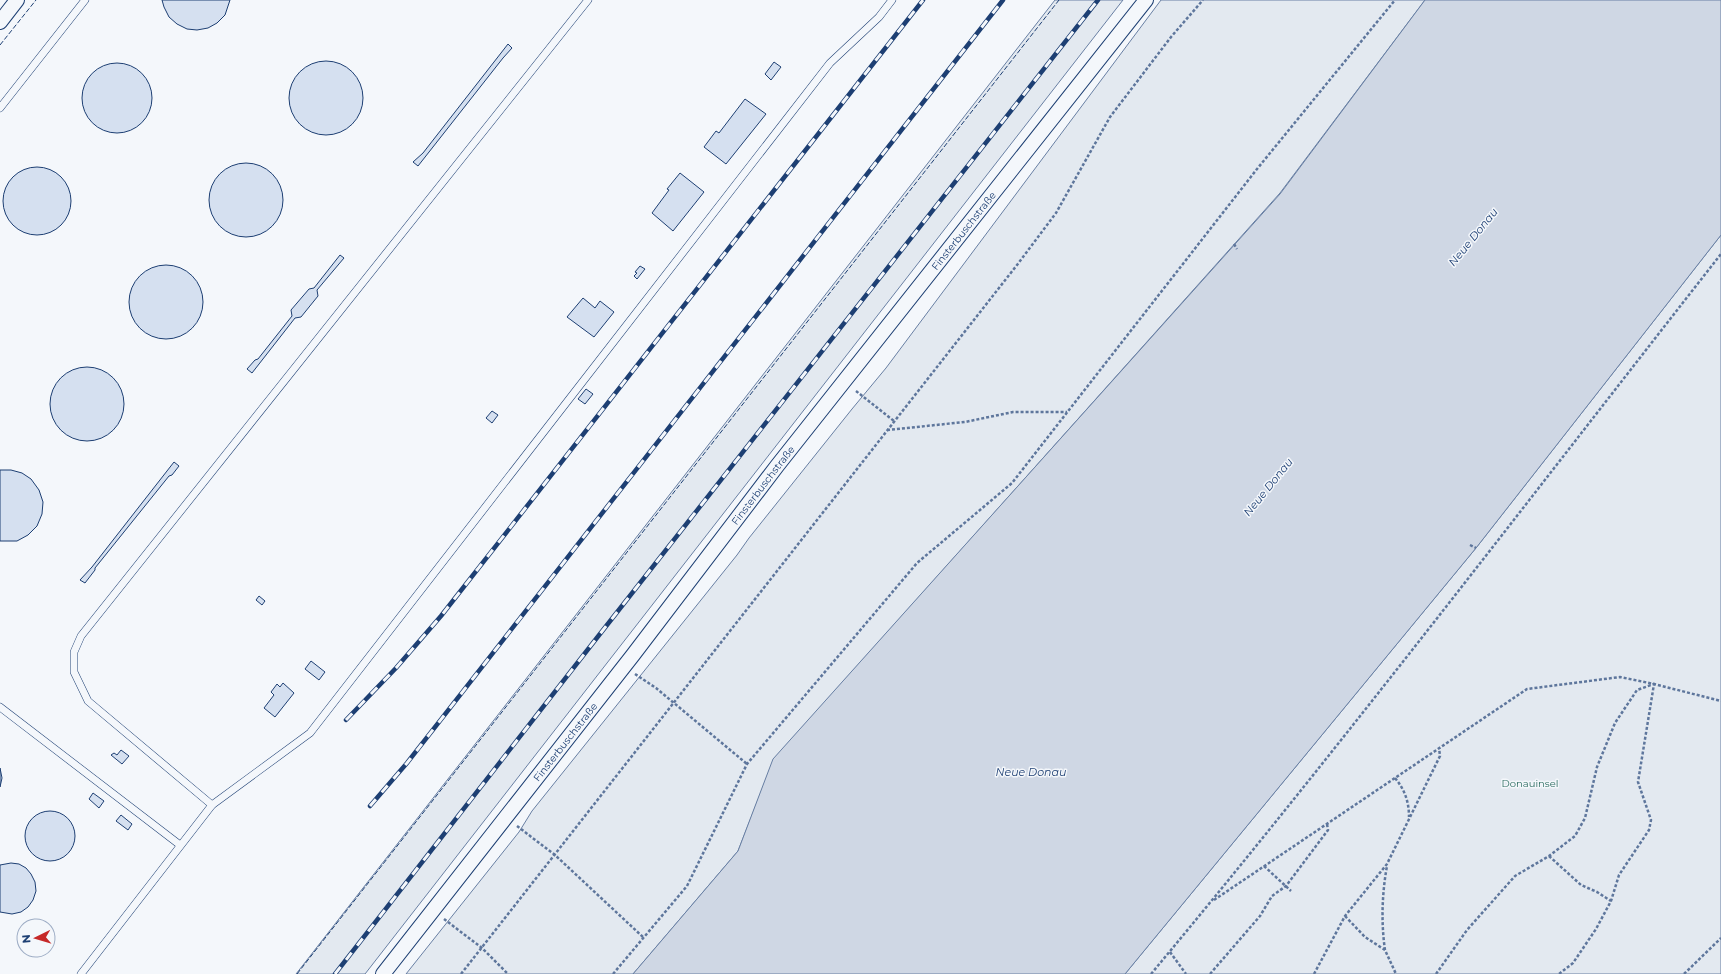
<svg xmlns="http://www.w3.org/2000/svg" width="1721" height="974" font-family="Montserrat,sans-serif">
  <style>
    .green { fill: #e3e9f0; stroke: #687fa3 }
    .water { fill: #cfd7e4; stroke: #687fa3 }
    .building { fill: #d5e0f0; stroke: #1d3f73 }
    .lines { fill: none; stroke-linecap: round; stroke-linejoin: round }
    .service-casing { stroke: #1d3f73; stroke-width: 8 }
    .minor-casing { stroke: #1d3f73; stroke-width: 16 }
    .path { stroke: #5e769c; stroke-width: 2.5; stroke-dasharray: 3 2; stroke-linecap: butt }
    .service { stroke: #f4f7fb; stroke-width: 7 }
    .minor { stroke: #f4f7fb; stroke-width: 14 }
    .rail-casing { stroke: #1d3f73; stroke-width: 4.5 }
    .rail { stroke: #f4f7fb; stroke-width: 3; stroke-dasharray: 9; stroke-linecap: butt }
    .fence { stroke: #1d3f73; stroke-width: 1; stroke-dasharray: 5 2; stroke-linecap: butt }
    .labels { text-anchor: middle; stroke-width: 3; stroke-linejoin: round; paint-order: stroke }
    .street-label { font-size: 10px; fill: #1d3f73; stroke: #f4f7fb }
    .park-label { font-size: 10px; fill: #2c6c60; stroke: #f4f7fb }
    .water-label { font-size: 11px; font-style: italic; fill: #1d3f73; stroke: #f4f7fb }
  </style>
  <rect width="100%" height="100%" fill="#f4f7fb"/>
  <g class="green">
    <path d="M1055 0H1123L365 974H296Z"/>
    <path d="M1161 0H1425L1280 193 774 759 738 851 633 974H406L519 832 532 811 737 555 749 538 852 409 886 368Z"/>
    <path d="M1721 235V974H1125L1476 548Z"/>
  </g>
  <path class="water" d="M1425 0H1721V235L1476 548 1125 974H633L738 851 773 759 1280 194Z"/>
  <g class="building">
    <path d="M162 0H230L225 15 217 23 208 28 197 30 187 29 177 24 169 17 164 7Z"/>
    <path d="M508 44 512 48 503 58 418 166 413 162 423 153Z"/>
    <circle cx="326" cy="98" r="37"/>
    <path d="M774 62 781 67 771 80 765 74Z"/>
    <circle cx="117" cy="98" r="35"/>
    <path d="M745 99 766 114 726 164 704 147 716 131 719 133Z"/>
    <circle cx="246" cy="200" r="37"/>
    <circle cx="37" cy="201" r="34"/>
    <path d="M680 173 704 192 673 231 652 213 669 190 667 189Z"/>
    <path d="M340 255 344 258 317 290 318 296 301 317 295 318 252 373 247 369 255 360 258 359 292 316 291 310 309 289 314 288Z"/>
    <circle cx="166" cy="302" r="37"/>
    <path d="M640 266 645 269 637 279 634 276 637 273 635 272Z"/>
    <path d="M583 298 595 308 600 301 614 312 594 337 567 317Z"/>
    <circle cx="87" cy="404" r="37"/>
    <path d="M586 389 593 394 585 404 578 399Z"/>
    <path d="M492 411 498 415 492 423 486 418Z"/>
    <path d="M174 462 179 466 172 475 169 476 95 568V570L85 583 80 580 92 567Z"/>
    <path d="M0 470H11L22 473 31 479 39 490 43 502 42 514 37 526 28 535 17 541H0Z"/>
    <path d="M259 596 265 601 262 605 256 600Z"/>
    <path d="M311 661 325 672 319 680 305 669Z"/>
    <path d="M283 683 294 693 275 717 264 708 274 695 271 692 277 684 280 687Z"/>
    <path d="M121 750 129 756 122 764 111 755 114 753 117 755Z"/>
    <path d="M0 768 2 778 0 787Z"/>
    <path d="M93 793 104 801 99 808 89 799Z"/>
    <circle cx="50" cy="836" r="25"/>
    <path d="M121 815 132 824 128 830 116 821Z"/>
    <path d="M11 863 19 864 26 868 31 874 35 882 36 891 33 900 28 907 21 912 12 914 0 912V865Z"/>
  </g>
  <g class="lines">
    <g class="service-casing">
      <g id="service">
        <path d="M0 108 85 0"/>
        <path d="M0 707 180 845"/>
        <path d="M212 805 88 701 74 672V652L81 636 588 0"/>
        <path d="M81 974 212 805 310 733 830 63 879 17 892 0"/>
      </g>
    </g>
    <g class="minor-casing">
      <g id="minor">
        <path d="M0 22 17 0"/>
        <path id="s1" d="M383 974 633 655 777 466 1146 0"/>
      </g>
    </g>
    <g class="path">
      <path d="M1234 244 1237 249"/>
      <path d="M856 391 894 421"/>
      <path d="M887 430 965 422 1013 412H1067"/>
      <path d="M1470 545 1476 548"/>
      <path d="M635 674 656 688 747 764"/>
      <path d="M1395 778C1405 790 1409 802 1409 817"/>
      <path d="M517 826 555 855 644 938"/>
      <path d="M1549 856 1581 885 1597 892 1611 901"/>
      <path d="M1264 866 1291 891"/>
      <path d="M1214 900 1527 689 1620 677 1654 684 1721 701"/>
      <path d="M1345 916 1365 937 1385 950 1396 974"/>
      <path d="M444 919 482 948 508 974"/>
      <path d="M1385 950C1381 923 1382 893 1387 866"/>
      <path d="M1170 952 1186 974"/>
      <path d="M461 974 1017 265 1056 213 1110 117 1171 37 1203 0"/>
      <path d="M613 974 687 886 747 764 917 563 1012 483 1257 169 1395 0"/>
      <path d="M1151 974C1347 739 1532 495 1721 254"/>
      <path d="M1210 974 1260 916 1272 896 1286 886 1328 830 1327 824"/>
      <path d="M1314 974 1345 916 1387 864 1440 756 1439 748"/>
      <path d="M1436 974 1467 930 1515 876 1549 856 1575 836 1585 818 1597 767 1615 723 1637 690 1654 684 1638 782 1651 820 1649 830 1619 875 1611 901 1596 929 1573 963 1559 974"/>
      <path d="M1684 974 1721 938"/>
    </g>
    <use href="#service" class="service"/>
    <use href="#minor" class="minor"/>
    <g class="rail-casing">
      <g id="rail">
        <path d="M346 720 396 668 441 616 923 0"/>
        <path d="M370 806 407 763 1003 0"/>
        <path d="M335 974 596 639 1098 0"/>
      </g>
    </g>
    <use href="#rail" class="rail"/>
    <g class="fence">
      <path d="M0 45 36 0"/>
      <path d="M297 974 1059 0"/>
    </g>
  </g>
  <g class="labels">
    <g class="street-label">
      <text dy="4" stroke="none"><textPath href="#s1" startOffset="943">Finsterbuschstraße</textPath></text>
      <text dy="4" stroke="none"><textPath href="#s1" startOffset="619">Finsterbuschstraße</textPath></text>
      <text dy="4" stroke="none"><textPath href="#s1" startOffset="295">Finsterbuschstraße</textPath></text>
    </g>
    <g class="park-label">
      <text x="1530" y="787">Donauinsel</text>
    </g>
    <g class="water-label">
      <text transform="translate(1473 237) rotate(-51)" y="4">Neue Donau</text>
      <text transform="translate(1268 487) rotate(-51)" y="4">Neue Donau</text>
      <text x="1031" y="776">Neue Donau</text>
    </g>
  </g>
  <g transform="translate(36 938) rotate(265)"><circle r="19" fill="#f4f7fb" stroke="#9eadc5"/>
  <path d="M0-3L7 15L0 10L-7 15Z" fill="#c62828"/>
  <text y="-6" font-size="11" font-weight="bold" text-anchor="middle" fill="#1d3f73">N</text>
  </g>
</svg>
